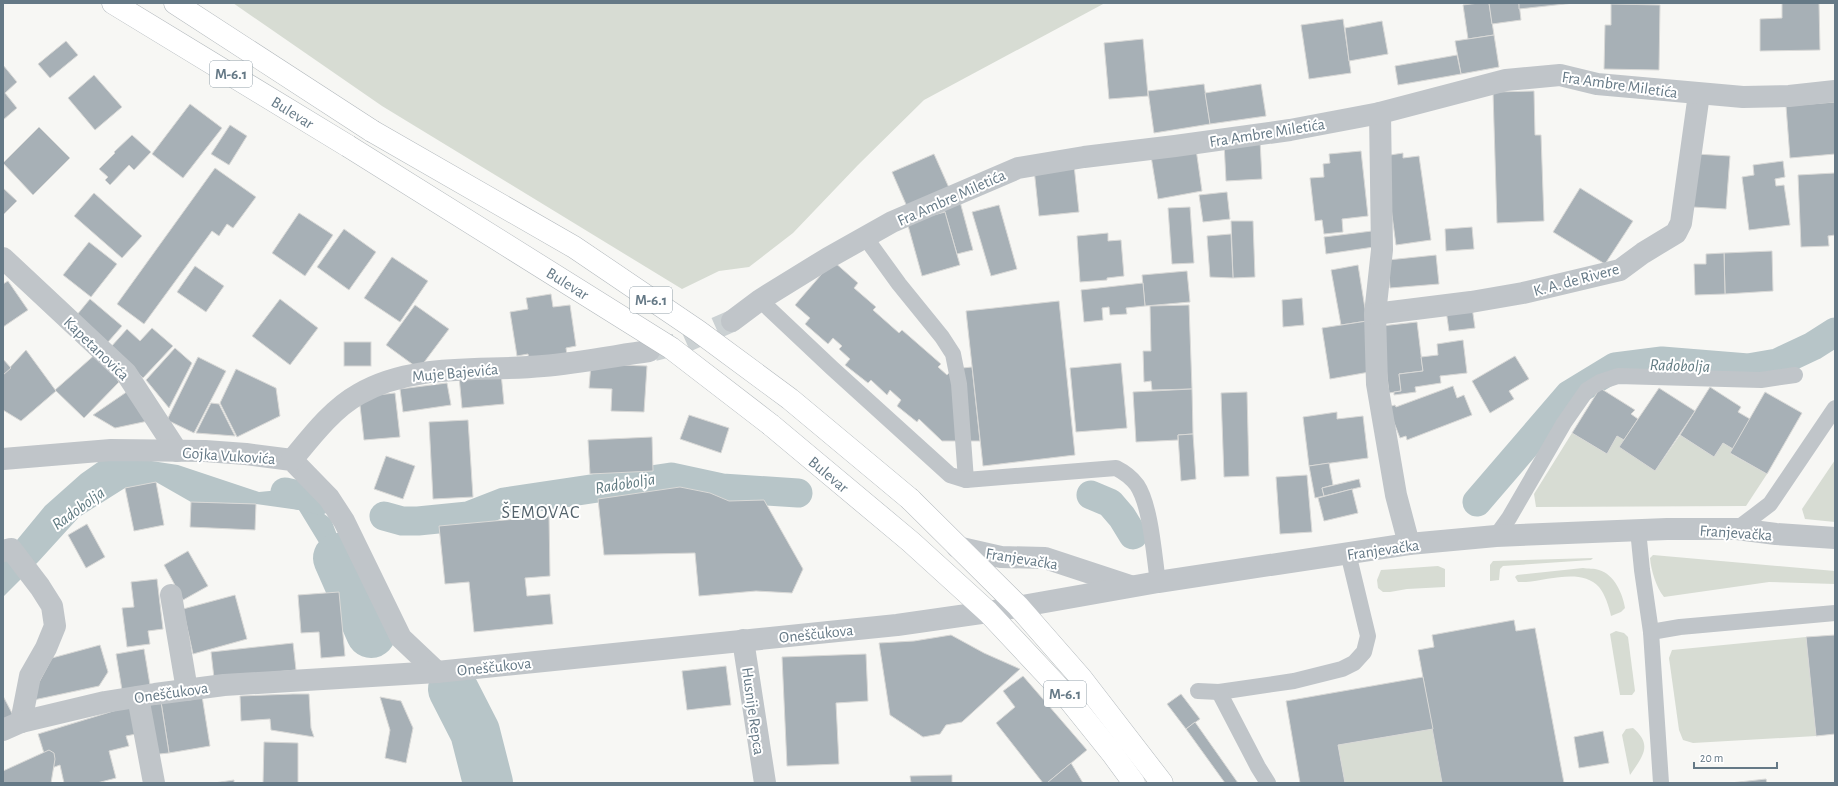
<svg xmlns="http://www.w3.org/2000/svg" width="1838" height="786" font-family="'Alegreya Sans',sans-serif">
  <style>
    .green { fill: #d7dcd3 }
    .water { fill: #b7c5c8 }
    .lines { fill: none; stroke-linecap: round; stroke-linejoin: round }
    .canal { stroke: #b7c5c8; stroke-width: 29 }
    .river { stroke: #b7c5c8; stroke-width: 50 }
    .building { fill: #a7b0b6; stroke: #d9d9d7 }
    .street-tunnel { stroke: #cbd1d3; stroke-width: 22; stroke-dasharray: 22 11; stroke-linecap: butt }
    .primary-casing { stroke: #b3b9bd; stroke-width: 23 }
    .lane { stroke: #c0c5c9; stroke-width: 16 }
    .street { stroke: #c0c5c9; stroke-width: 22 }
    .primary { stroke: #fff; stroke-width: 22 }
    .primary-bridge-casing { stroke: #b3b9bd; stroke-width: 23; stroke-linecap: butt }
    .primary-bridge { stroke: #fff; stroke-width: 22 }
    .labels { text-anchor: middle; stroke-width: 4; stroke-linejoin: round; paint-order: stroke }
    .shield { fill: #fff; stroke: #93a1aa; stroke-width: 1 }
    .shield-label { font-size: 15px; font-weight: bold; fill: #657986 }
    .street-label { font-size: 16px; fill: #657986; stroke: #fff }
    .water-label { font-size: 17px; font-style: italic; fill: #617b82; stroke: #fff }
    .quarter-label { font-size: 18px; letter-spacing: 1px; fill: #53626b; stroke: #fff }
  </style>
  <rect width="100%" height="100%" fill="#f7f7f4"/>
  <g class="green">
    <path d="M233 3H1105L924 100 858 165 793 233 749 267 719 271 682 289 382 106Z"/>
    <path d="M1572 433 1607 454 1617 436 1624 440 1620 447 1655 471 1680 435 1714 457 1723 443 1733 449 1731 454 1767 474 1746 506 1536 507 1534 494Z"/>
    <path d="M1835 460V522L1805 519 1802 509Z"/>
    <path d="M1653 555 1835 571V584L1769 582 1664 597C1656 587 1651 570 1650 558Z"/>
    <path d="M1593 558 1591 560 1503 566 1500 569 1499 580 1490 581V565L1493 561Z"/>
    <path d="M1438 566 1445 569V587L1407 589 1390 592H1383L1378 588 1377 580 1381 570Z"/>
    <path d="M1583 568C1588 569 1594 568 1599 570 1614 574 1623 594 1625 608L1621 612 1611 616C1609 607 1605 594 1599 587 1582 568 1549 580 1526 582H1518L1515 577 1517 575Z"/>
    <path d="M1616 631 1624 633 1628 637 1635 691 1632 695H1620L1610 634Z"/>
    <path d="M1806 637 1816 736 1693 743 1683 740 1679 730 1669 658 1672 650Z"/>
    <path d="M1633 728C1653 745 1643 756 1630 775L1622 735 1626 729Z"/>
    <path d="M1433 729 1442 783H1345L1338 745Z"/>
  </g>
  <path class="water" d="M132 458 178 465 259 492 290 489 331 519 367 614 363 629 335 569 299 510 256 504 191 502 156 482 125 488 79 517 38 562 3 597V557L45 506 81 474 101 460Z"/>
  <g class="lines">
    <g class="canal">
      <path d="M285 492 320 500"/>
      <path d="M1091 495 1110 503 1122 517 1133 535"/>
      <path d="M1477 502 1569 395 1615 367 1662 361 1748 368 1777 363 1813 346 1835 332"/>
      <path d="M384 516 402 521H418L468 516 504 502 671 477 722 488 798 493"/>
    </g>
    <g class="river">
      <path d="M338 558 371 633"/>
      <path d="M453 689 475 732 488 783"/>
    </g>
  </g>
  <g class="building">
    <path d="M1479 3H1489L1494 35 1468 39 1463 5Z"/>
    <path d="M1489 3H1519L1521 20 1492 24Z"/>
    <path d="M1519 3H1574L1519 9Z"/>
    <path d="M1782 3H1819L1820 50 1760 51V19L1782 18Z"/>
    <path d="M1611 4 1660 5 1659 70 1604 69 1605 25H1611Z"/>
    <path d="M1343 19 1351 73 1309 79 1301 25Z"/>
    <path d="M1382 21 1388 54 1349 61 1345 28Z"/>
    <path d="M1494 35 1499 67 1461 74 1455 41Z"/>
    <path d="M1143 39 1148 96 1109 99 1104 43Z"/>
    <path d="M66 41 78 55 50 78 38 64Z"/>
    <path d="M1457 55 1461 74 1398 85 1395 66Z"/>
    <path d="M3 65 17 82 5 93 17 108 3 120Z"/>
    <path d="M94 75 122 107 95 130 68 98Z"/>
    <path d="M1204 84 1210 124 1154 133 1148 91Z"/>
    <path d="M1261 84 1266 116 1210 124 1205 93Z"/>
    <path d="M1534 91 1535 135H1541L1544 221 1497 223 1493 92Z"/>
    <path d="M1835 102V154L1790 158 1786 106Z"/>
    <path d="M190 104 222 128 183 178 152 154Z"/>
    <path d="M230 125 247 136 229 165 211 154Z"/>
    <path d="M39 127 70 158 33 195 3 163Z"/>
    <path d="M132 135 151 152 134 170 129 165 110 185 105 180 108 177 99 169 115 153 114 152Z"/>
    <path d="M1260 140 1262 179 1226 181 1224 142Z"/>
    <path d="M1196 149 1202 191 1158 199 1151 156Z"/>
    <path d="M1361 151 1368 216 1342 219 1343 232 1324 234 1322 220 1315 221 1310 178 1324 177 1323 164 1330 163 1329 154Z"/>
    <path d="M1403 153V158L1419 156 1431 240 1396 245 1384 156Z"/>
    <path d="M934 154 950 190 908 209 892 172Z"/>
    <path d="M1696 154 1730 156 1726 209 1693 207Z"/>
    <path d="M1783 161 1785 177 1775 179 1776 186 1784 185 1790 225 1749 230 1742 177 1754 175 1753 165Z"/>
    <path d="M1074 165 1079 212 1039 216 1034 169Z"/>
    <path d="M215 168 256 197 233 228 227 224 219 236 212 231 144 324 117 304Z"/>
    <path d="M1835 173V235L1828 236 1829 246 1801 247 1798 175Z"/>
    <path d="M3 188 17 201 3 215Z"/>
    <path d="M1580 188 1633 221 1605 264 1553 232Z"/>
    <path d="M1227 192 1230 219 1203 222 1199 195Z"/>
    <path d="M94 193 142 236 122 258 74 216Z"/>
    <path d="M959 198 973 250 957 254 942 202Z"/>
    <path d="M999 205 1017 269 991 276 972 212Z"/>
    <path d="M1190 207 1194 263 1172 264 1168 208Z"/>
    <path d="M945 212 960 265 922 276 907 222Z"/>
    <path d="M299 213 333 235 305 276 272 253Z"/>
    <path d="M1231 221H1253L1255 277 1233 278Z"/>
    <path d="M1472 227 1474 249 1446 251 1445 229Z"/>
    <path d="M344 229 376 252 349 290 317 267Z"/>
    <path d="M1372 231 1374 247 1326 254 1324 237Z"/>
    <path d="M1108 233V241L1121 240 1124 276 1107 278V280L1080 282 1077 236Z"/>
    <path d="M1231 234 1233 278 1210 277 1207 236Z"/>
    <path d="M89 242 117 264 91 297 63 275Z"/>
    <path d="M1772 251 1773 291 1725 294 1724 253Z"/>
    <path d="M1724 253 1725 294 1695 295 1694 264H1706V254Z"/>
    <path d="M1436 255 1439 284 1390 288 1388 260Z"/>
    <path d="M392 257 428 281 400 322 364 298Z"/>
    <path d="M833 261 858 283 854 288 876 307 873 310 899 333 902 330 941 364 938 367 947 375 953 369 972 367 980 441H942L919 419 917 422 897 406 901 400 890 390 887 395 871 380 868 383 845 365 850 359 839 349 842 346 833 338 828 344 805 324 810 318 795 305Z"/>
    <path d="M1358 265 1367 321 1341 325 1331 270Z"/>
    <path d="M195 266 224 286 206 312 177 292Z"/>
    <path d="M1187 271 1190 302 1145 306 1142 275Z"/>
    <path d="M8 281 28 310 3 327V284Z"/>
    <path d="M1143 283 1145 306 1126 308 1127 314 1110 315 1109 307 1102 308 1103 320 1084 322 1081 290Z"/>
    <path d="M551 294 553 307 570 305 576 346 566 348 567 355 529 361 528 354 517 356 510 312 528 309 526 298Z"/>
    <path d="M1302 298 1304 325 1283 327 1282 300Z"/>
    <path d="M90 299 122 326 108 342 76 316Z"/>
    <path d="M280 299 318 328 290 365 252 336Z"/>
    <path d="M1059 301 1075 455 983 466 966 311Z"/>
    <path d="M415 305 449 329 419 369 386 345Z"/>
    <path d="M1189 305 1192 389 1152 390 1151 381 1144 382 1143 351H1151L1150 306Z"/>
    <path d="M1472 307 1475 328 1449 331 1446 310Z"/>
    <path d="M1367 321 1375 371 1330 379 1322 328Z"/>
    <path d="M1417 322 1423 371 1399 374 1401 391 1389 393 1381 326Z"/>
    <path d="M152 328 173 346 143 378 110 348 127 329 140 341Z"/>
    <path d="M1463 340 1467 373 1440 376 1441 383 1415 387 1416 392 1394 395V392L1401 391 1399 374 1423 371 1421 357 1438 355 1437 344Z"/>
    <rect x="344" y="342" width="27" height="24"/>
    <path d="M175 348 192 363 169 408 146 380Z"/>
    <path d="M26 350 56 391 21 421 3 410V375Z"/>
    <path d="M98 352 119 382 84 418 55 390Z"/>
    <path d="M1515 356 1529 379 1509 391 1514 399 1490 413 1472 381Z"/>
    <path d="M198 357 226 371 194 433 167 420Z"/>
    <path d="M3 359 11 368 3 375Z"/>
    <path d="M1121 363 1127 428 1076 432 1070 368Z"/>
    <path d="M591 364 647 366 644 412 611 411 612 389 589 388Z"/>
    <path d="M236 369 276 388 280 416 237 437 220 403Z"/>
    <path d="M501 373 504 404 462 408 459 376Z"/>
    <path d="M447 383 451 405 403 412 400 389Z"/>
    <path d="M1453 386 1457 398 1464 395 1472 415 1407 440 1406 436 1400 438 1388 407 1395 405 1396 407Z"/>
    <path d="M1710 387 1741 407 1738 412 1750 419 1733 449 1723 443 1714 457 1680 435Z"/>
    <path d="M1600 388 1635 410 1631 414 1638 419 1624 440 1617 436 1607 454 1572 433Z"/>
    <path d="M1659 388 1695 411 1655 471 1619 447Z"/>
    <path d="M1192 389 1193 434 1178 435V440L1136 442 1133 392Z"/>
    <path d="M128 391 148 421 115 428 93 415Z"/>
    <path d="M1247 392 1249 476 1224 477 1221 393Z"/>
    <path d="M1765 392 1802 413 1767 474 1730 453Z"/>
    <path d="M395 393 400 437 364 440 359 397Z"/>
    <path d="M211 403 219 404 235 436 196 433Z"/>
    <path d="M1337 412V419L1363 416 1368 458 1309 466 1303 417Z"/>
    <path d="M689 415 729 428 721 453 680 439Z"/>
    <path d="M468 420 473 497 433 499 429 422Z"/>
    <path d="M1193 434 1196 479 1181 481 1178 435Z"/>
    <path d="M652 437 653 471 590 474 588 440Z"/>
    <path d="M386 456 415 466 403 499 374 489Z"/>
    <path d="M1329 463 1333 485 1322 488 1324 496 1315 498 1309 466Z"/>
    <path d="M1307 475 1312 532 1280 534 1276 477Z"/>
    <path d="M1359 479 1361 487 1324 496 1322 488Z"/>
    <path d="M156 482 164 525 134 531 125 488Z"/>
    <path d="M680 487 710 493 729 501 764 500 803 569 792 593 756 591 699 596 695 553 604 555 598 499Z"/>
    <path d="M1352 489 1358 513 1324 521 1318 498Z"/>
    <path d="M191 502 256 504 255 530 190 527Z"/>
    <path d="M549 516 550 576 525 578 527 596 550 594 553 624 474 632 469 582 445 584 439 526Z"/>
    <path d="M87 524 105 557 86 568 68 535Z"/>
    <path d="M188 551 208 586 183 600 164 565Z"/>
    <path d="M157 579 163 629 148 631 150 644 127 647 122 608 134 607 131 582Z"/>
    <path d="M339 592 345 656 321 658 319 632 301 633 298 595Z"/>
    <path d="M235 595 247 639 193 654 183 609Z"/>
    <path d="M1514 620 1516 631 1535 628 1564 783H1442L1418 650 1434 647 1432 635Z"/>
    <path d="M951 635 984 653 1020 669 962 722 946 725 940 734 923 737 890 715 879 643 914 641Z"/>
    <path d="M1835 635V734L1816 736 1806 637Z"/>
    <path d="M293 643 296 670 214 678 211 652Z"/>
    <path d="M100 645 108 672 99 686 29 701 52 658Z"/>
    <path d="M144 649 150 685 122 690 116 654Z"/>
    <path d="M866 654 868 701 836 703 839 764 787 766 782 657Z"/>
    <path d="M726 666 731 705 687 710 682 671Z"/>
    <path d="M1023 676 1087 750 1047 783H1043L996 723 1015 707 1003 691Z"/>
    <path d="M1423 677 1433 729 1338 745 1345 783H1300L1286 701Z"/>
    <path d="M293 694H309L311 728 314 737 271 730 270 719 241 721 240 696Z"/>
    <path d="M1181 694 1200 719 1186 729 1167 704Z"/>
    <path d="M3 696 14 717 3 722Z"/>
    <path d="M202 696 210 746 169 753 161 702Z"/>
    <path d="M380 697 401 701 413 728 406 763 385 758 390 730Z"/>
    <path d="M161 702 169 753 140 756V707Z"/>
    <path d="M131 708 136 734 126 736 129 746 109 751 116 778 97 783H64L60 765 49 769 38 734 120 709Z"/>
    <path d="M1195 722 1238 783H1225L1186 729Z"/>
    <path d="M1603 731 1609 763 1579 768 1574 737Z"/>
    <path d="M264 742 298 743V783H263Z"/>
    <path d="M49 750 54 753 55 759 51 783H3V771Z"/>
    <path d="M1071 763 1083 783H1047Z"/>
    <path d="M952 775V783H911L910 776Z"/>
    <path d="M1766 779 1767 783H1730Z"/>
    <path d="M234 780V783H214Z"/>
  </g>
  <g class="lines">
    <path class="street-tunnel" d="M654 350 682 343 732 321"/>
    <g class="primary-casing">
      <g id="primary">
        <path d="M113 3 348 146"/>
        <path d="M175 3 372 131"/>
        <path d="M771 425 911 542 988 612 1063 692 1112 753 1134 783"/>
        <path d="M910 499 1018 606 1081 678 1162 783"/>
      </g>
    </g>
    <g class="lane">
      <path d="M865 237 899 284 942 337 953 354 959 384 966 480"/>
      <path d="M760 300 832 368 950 475 966 480 1116 468C1124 472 1131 477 1137 485 1151 506 1154 556 1158 582"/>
      <path d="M1737 529 1770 504 1835 408"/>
      <path d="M1638 530 1642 570 1651 632 1661 783"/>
      <path d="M1496 536 1509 518 1564 423 1587 390 1600 382 1618 376 1761 380 1795 375"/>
      <path d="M1651 632 1680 627 1835 613"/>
      <path d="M1198 691 1219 692 1294 681 1342 669 1354 663 1364 652 1368 636 1348 553"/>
      <path d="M1219 692 1258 767 1268 783"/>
    </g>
    <g class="street">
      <path d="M1380 113 1382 250 1375 314 1377 384 1396 495 1409 544"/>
      <path d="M3 258 126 373 177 451"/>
      <path d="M1375 314 1471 302 1523 293 1620 270 1643 253 1676 233 1681 223 1699 94"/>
      <path d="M732 321 760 300 828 258 892 222 1018 168 1084 157 1175 146 1290 130 1380 113 1506 80 1560 75 1597 84 1743 97 1789 96 1835 91"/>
      <path d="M3 459 111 450 205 451 246 454 292 460 329 498 344 521 401 638 437 672"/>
      <path d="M292 460C311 437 332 409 359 394 414 362 482 372 543 366 578 363 614 356 649 351"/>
      <path d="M957 547 1001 557 1045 558 1130 586"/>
      <path d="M3 551 11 549 40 587 52 606 55 626 46 648 30 676 21 722"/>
      <path d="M171 595 187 690"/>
      <path d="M743 640 765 783"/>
      <path d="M138 697 154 783"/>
      <path d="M3 730 21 722 105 702 155 694 224 685 437 672 897 625 988 612 1158 582 1409 544 1496 536 1667 529H1737L1776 534 1835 538"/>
    </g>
    <use href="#primary" class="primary"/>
    <g class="primary-bridge-casing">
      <g id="primary-bridge">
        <path d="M372 131 574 247 698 331 790 399 910 499"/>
        <path d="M348 146 671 348 771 425"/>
      </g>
    </g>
    <use href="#primary-bridge" class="primary-bridge"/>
  </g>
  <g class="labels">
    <g class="shield">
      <rect x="210" y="61" width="42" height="26" rx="3"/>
      <rect x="630" y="287" width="42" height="26" rx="3"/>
      <rect x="1044" y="681" width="42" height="26" rx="3"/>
    </g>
    <g class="shield-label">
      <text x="231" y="79">M-6.1</text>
      <text x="651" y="305">M-6.1</text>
      <text x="1065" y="699">M-6.1</text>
    </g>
    <g class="street-label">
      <text transform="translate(1620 84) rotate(8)" y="6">Fra Ambre Miletića</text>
      <text transform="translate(293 112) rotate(32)" y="6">Bulevar</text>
      <text transform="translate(1267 132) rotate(-9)" y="6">Fra Ambre Miletića</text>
      <text transform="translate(951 197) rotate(-24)" y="6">Fra Ambre Miletića</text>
      <text transform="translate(1576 279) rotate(-15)" y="6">K. A. de Rivere</text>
      <text transform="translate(568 283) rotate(32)" y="6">Bulevar</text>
      <text transform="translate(97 348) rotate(44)" y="6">Kapetanovića</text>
      <text transform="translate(455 372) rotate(-5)" y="6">Muje Bajevića</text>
      <text transform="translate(229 455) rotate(4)" y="6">Gojka Vukovića</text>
      <text transform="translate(829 474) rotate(40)" y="6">Bulevar</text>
      <text transform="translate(1736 532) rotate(4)" y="6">Franjevačka</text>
      <text transform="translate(1383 549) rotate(-8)" y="6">Franjevačka</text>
      <text transform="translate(1022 558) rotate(9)" y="6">Franjevačka</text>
      <text transform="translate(816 633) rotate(-6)" y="6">Oneščukova</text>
      <text transform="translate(494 666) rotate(-6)" y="6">Oneščukova</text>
      <text transform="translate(171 692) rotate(-8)" y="6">Oneščukova</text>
      <text transform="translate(754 711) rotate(82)" y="6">Husnije Repca</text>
    </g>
    <g class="water-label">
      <text transform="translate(1680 365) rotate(2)" y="6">Radobolja</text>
      <text transform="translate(625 483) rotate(-9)" y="6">Radobolja</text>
      <text transform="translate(78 508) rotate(-36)" y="6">Radobolja</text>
    </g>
    <g class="quarter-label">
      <text x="541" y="518">ŠEMOVAC</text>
    </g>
  </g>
  <rect width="1838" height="786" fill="none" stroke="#657986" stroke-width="8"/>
  <path d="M1694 762v6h83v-6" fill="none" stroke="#657986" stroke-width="2"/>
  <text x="1700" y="762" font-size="12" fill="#657986" stroke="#ffffff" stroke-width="3" paint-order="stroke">20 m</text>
</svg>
